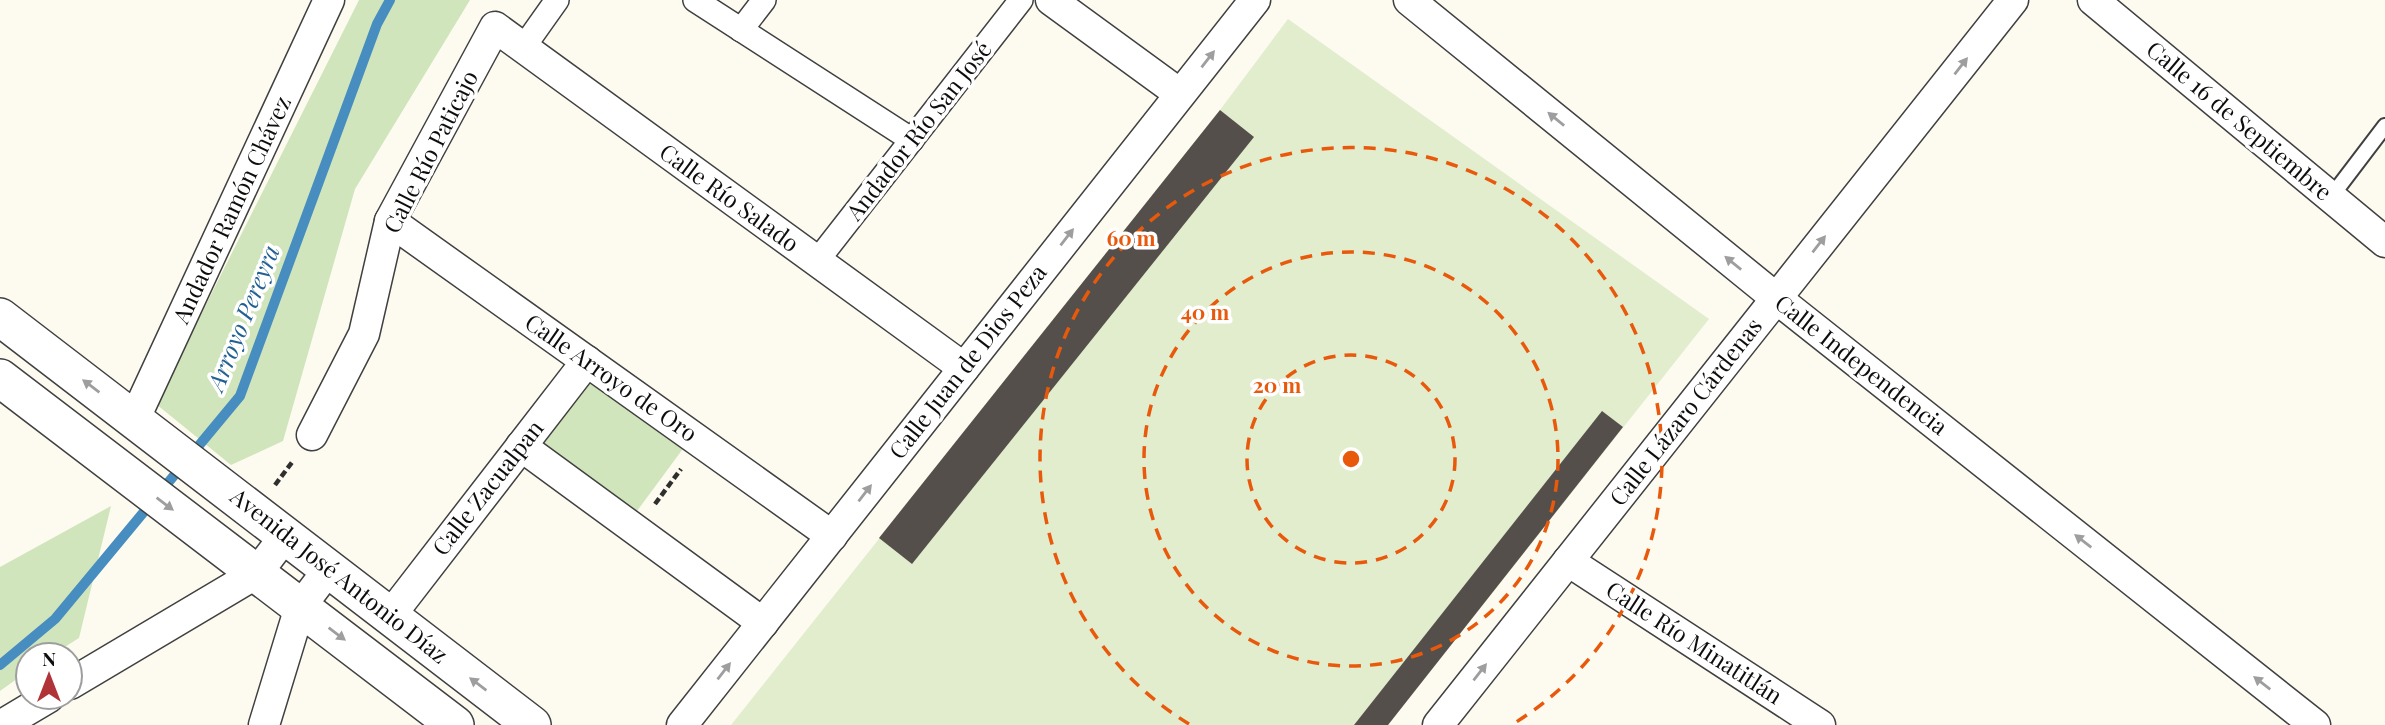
<svg xmlns="http://www.w3.org/2000/svg" width="2385" height="725" font-family="'Playfair Display',serif">
  <style>
    .green { fill: #d0e5bc }
    .pitch { fill: #e1edcd }
    .lines { fill: none; stroke-linecap: round; stroke-linejoin: round }
    .stream { stroke: #478dc0; stroke-width: 10 }
    .building { fill: #554f4b }
    .service-casing { stroke: #404040; stroke-width: 18 }
    .pedestrian-casing { stroke: #404040; stroke-width: 26 }
    .minor-casing { stroke: #404040; stroke-width: 33 }
    .tertiary-casing { stroke: #404040; stroke-width: 40 }
    .path { stroke: #2f2f2f; stroke-width: 4.5; stroke-dasharray: 7 3.5; stroke-linecap: butt }
    .service { stroke: #fff; stroke-width: 14 }
    .pedestrian { stroke: #fff; stroke-width: 23 }
    .minor { stroke: #fff; stroke-width: 30 }
    .tertiary { stroke: #fff; stroke-width: 37 }
    .oneway { fill: #9e9e9e }
    .ring { fill: none; stroke: #e8590c; stroke-width: 3.5; stroke-dasharray: 12 9 }
    .labels { text-anchor: middle; stroke-width: 7; stroke-linejoin: round; paint-order: stroke }
    .street-label { font-size: 23px; fill: #0d0d0d; stroke: #fff }
    .water-label { font-size: 24px; font-style: italic; fill: #236093; stroke: #fff }
    .centre { fill: #e8590c; stroke: #fff; stroke-width: 3.5 }
    .ring-label { font-size: 21px; text-anchor: middle; font-weight: bold; fill: #e8590c; stroke: #fff; stroke-width: 7; stroke-linejoin: round; paint-order: stroke }
  </style>
  <rect width="100%" height="100%" fill="#fdfbef"/>
  <g class="green">
    <path d="M359 0H470L355 189 283 441 231 465 156 404Z"/>
    <path d="M588 376 685 446 637 511 540 442Z"/>
    <path d="M111 506 79 638 52 655H28V671L0 691V567Z"/>
  </g>
  <path class="pitch" d="M1288 19 1709 319 1388 725H731L1220 110Z"/>
  <g class="lines">
    <path class="stream" d="M0 665 55 619 240 396 377 24 390 0"/>
  </g>
  <g class="building">
    <path d="M1220 110 1254 137 912 564 879 538Z"/>
    <path d="M1602 411 1623 427 1388 725H1354Z"/>
  </g>
  <g class="lines">
    <g class="service-casing">
      <path id="service" d="M2331 197 2385 126"/>
    </g>
    <g class="pedestrian-casing">
      <g id="pedestrian">
        <path d="M695 0 912 140"/>
        <path d="M741 30 764 0"/>
        <path d="M523 48 557 0"/>
        <path d="M817 261 1021 0"/>
      </g>
    </g>
    <g class="minor-casing">
      <g id="minor">
        <path d="M1051 0 1180 94"/>
        <path d="M1409 0 1776 298 2315 725"/>
        <path d="M2093 0 2385 242"/>
        <path d="M390 221 832 536"/>
        <path d="M134 420 329 0"/>
        <path d="M312 435 364 334 390 221 495 27 964 368"/>
        <path d="M521 446 763 623"/>
        <path d="M1568 561 1820 725"/>
        <path d="M390 616 587 361"/>
        <path d="M70 684 257 573 285 536"/>
        <path d="M2 725 49 697"/>
        <path d="M264 725 300 607 329 569"/>
        <path d="M682 725 1255 0"/>
        <path d="M1438 725 2013 0"/>
      </g>
    </g>
    <g class="tertiary-casing">
      <g id="tertiary">
        <path d="M0 317 532 725"/>
        <path d="M0 378 455 725"/>
      </g>
    </g>
    <g class="path">
      <path d="M275 485 293 461"/>
      <path d="M655 504 681 469"/>
    </g>
    <use href="#service" class="service"/>
    <use href="#pedestrian" class="pedestrian"/>
    <use href="#minor" class="minor"/>
    <use href="#tertiary" class="tertiary"/>
  </g>
  <defs><path id="oneway-solid" d="M-6-.8H1V-3.2L6.5 0L1 3.2V.8H-6Z" transform="scale(1.75)"/></defs>
  <g class="oneway">
    <use href="#oneway-solid" transform="translate(1208 59) rotate(-52)"/>
    <use href="#oneway-solid" transform="translate(1961 66) rotate(-52)"/>
    <use href="#oneway-solid" transform="translate(1556 119) rotate(-141)"/>
    <use href="#oneway-solid" transform="translate(1067 237) rotate(-52)"/>
    <use href="#oneway-solid" transform="translate(1819 244) rotate(-52)"/>
    <use href="#oneway-solid" transform="translate(1733 263) rotate(-141)"/>
    <use href="#oneway-solid" transform="translate(91 386) rotate(-143)"/>
    <use href="#oneway-solid" transform="translate(865 493) rotate(-52)"/>
    <use href="#oneway-solid" transform="translate(165 504) rotate(37)"/>
    <use href="#oneway-solid" transform="translate(2083 541) rotate(-142)"/>
    <use href="#oneway-solid" transform="translate(337 634) rotate(37)"/>
    <use href="#oneway-solid" transform="translate(724 671) rotate(-52)"/>
    <use href="#oneway-solid" transform="translate(1480 672) rotate(-52)"/>
    <use href="#oneway-solid" transform="translate(2262 683) rotate(-142)"/>
    <use href="#oneway-solid" transform="translate(478 684) rotate(-143)"/>
  </g>
  <g class="ring">
    <circle cx="1351" cy="459" r="104"/>
    <circle cx="1351" cy="459" r="207"/>
    <path d="M1189 724A311 311 0 1 1 1513 724"/>
  </g>
  <g class="labels">
    <g class="street-label">
      <text transform="translate(2239 121) rotate(40)" y="8">Calle 16 de Septiembre</text>
      <text transform="translate(919 131) rotate(-52)" y="8">Andador Río San José</text>
      <text transform="translate(431 152) rotate(-63)" y="8">Calle Río Paticajo</text>
      <text transform="translate(729 198) rotate(36)" y="8">Calle Río Salado</text>
      <text transform="translate(232 210) rotate(-65)" y="8">Andador Ramón Chávez</text>
      <text transform="translate(968 362) rotate(-52)" y="8">Calle Juan de Dios Peza</text>
      <text transform="translate(1861 365) rotate(38)" y="8">Calle Independencia</text>
      <text transform="translate(611 378) rotate(35)" y="8">Calle Arroyo de Oro</text>
      <text transform="translate(1686 412) rotate(-52)" y="8">Calle Lázaro Cárdenas</text>
      <text transform="translate(488 488) rotate(-52)" y="8">Calle Zacualpan</text>
      <text transform="translate(339 576) rotate(38)" y="8">Avenida José Antonio Díaz</text>
      <text transform="translate(1694 643) rotate(33)" y="8">Calle Río Minatitlán</text>
    </g>
    <g class="water-label">
      <text transform="translate(244 318) rotate(-68)" y="8">Arroyo Pereyra</text>
    </g>
  </g>
  <circle cx="1351" cy="459" r="10" class="centre"/>
  <g class="ring-label">
    <text x="1131" y="246">60 m</text>
    <text x="1205" y="320">40 m</text>
    <text x="1277" y="393">20 m</text>
  </g>
  <g transform="translate(49 676)"><circle r="33" fill="#ffffff" stroke="#9e9e9e" stroke-width="2"/>
  <path d="M0-5L12 26L0 18L-12 26Z" fill="#b03337"/>
  <text y="-10" font-size="19" font-weight="bold" text-anchor="middle" fill="#0d0d0d">N</text>
  </g>
</svg>
